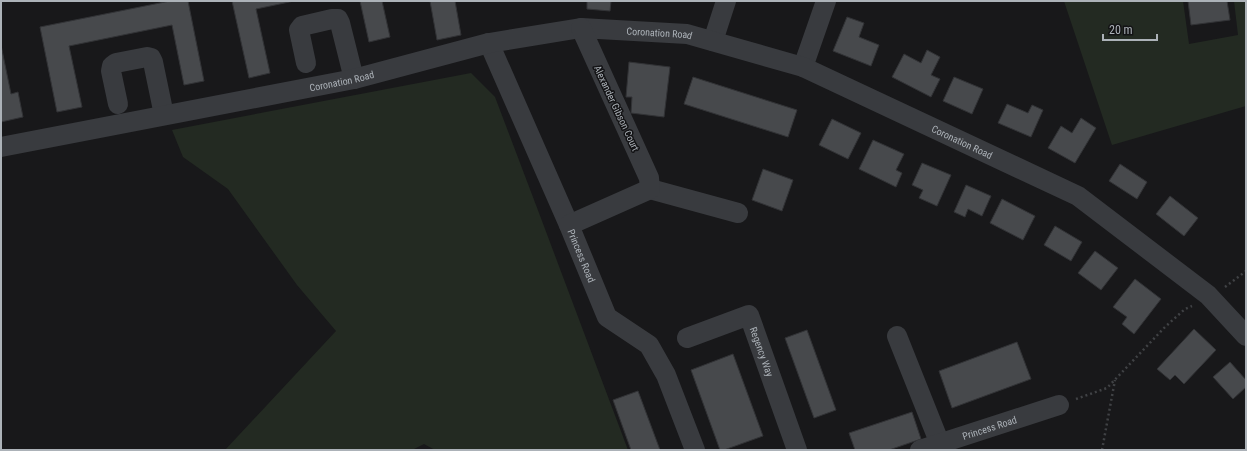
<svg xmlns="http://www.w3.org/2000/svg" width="1247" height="451" font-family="'Roboto Condensed',sans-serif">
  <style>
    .green { fill: #232a22 }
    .building { fill: #47494c; stroke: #323336 }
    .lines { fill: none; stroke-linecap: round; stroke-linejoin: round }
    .path { stroke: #404245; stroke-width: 2.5; stroke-dasharray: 2 3; stroke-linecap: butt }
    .minor { stroke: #393b3f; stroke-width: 20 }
    .labels { text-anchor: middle; stroke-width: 3; stroke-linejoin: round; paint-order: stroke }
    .street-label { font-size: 10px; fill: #acb2b8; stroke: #131315 }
  </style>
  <rect width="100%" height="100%" fill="#18181a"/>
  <g class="green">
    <path d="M1064 1H1183L1189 44 1238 35 1234 1H1246V106L1112 145Z"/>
    <path d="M471 73 495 97 539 213 628 450H435L424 444 412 450H225L336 331 297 285 228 189 183 157 172 130Z"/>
  </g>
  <g class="building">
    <path d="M170 1H188L204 81 184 85 172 25 69 46 82 107 57 112 40 27Z"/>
    <path d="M232 1H294L256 9 270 73 249 78Z"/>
    <path d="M360 1H382L390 37 369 42Z"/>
    <path d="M430 1H455L461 35 437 40Z"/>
    <path d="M587 1H611L610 11 587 9Z"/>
    <path d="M1188 1H1227L1230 20 1191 25Z"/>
    <path d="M847 17 864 23 859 37 879 45 871 66 833 51Z"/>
    <path d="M1 45 11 94 18 92 23 117 1 122Z"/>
    <path d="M927 50 940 57 931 75 940 79 931 97 892 77 904 54 921 63Z"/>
    <path d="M629 62 670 67 664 117 631 113 632 97H626Z"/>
    <path d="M693 77 797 110 788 137 684 104Z"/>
    <path d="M954 77 983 89 972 114 943 101Z"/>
    <path d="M1007 104 1028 113 1032 105 1043 110 1031 137 998 123Z"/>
    <path d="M1081 118 1096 128 1075 163 1048 148 1061 126 1072 133Z"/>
    <path d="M832 119 861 133 848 159 819 145Z"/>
    <path d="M873 140 904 154 896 170 902 173 896 187 859 169Z"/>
    <path d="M922 163 951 175 937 206 919 198 923 190 912 185Z"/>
    <path d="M1120 164 1147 182 1137 199 1109 181Z"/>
    <path d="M763 169 793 180 782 211 752 200Z"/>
    <path d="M966 185 991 196 982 216 968 209 965 217 954 212Z"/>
    <path d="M1170 196 1198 218 1184 236 1156 214Z"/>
    <path d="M1002 199 1035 216 1023 240 990 223Z"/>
    <path d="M1055 226 1082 242 1071 261 1044 245Z"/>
    <path d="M1095 251 1118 268 1101 290 1078 273Z"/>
    <path d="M1135 279 1161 299 1134 334 1122 324 1127 317 1113 307Z"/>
    <path d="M1194 329 1216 350 1184 384 1175 375 1170 380 1157 369Z"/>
    <path d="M807 330 836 410 814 418 785 338Z"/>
    <path d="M1017 342 1031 379 952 408 939 371Z"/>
    <path d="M733 354 763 436 724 450H720L691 370Z"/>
    <path d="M1230 362 1246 380V387L1233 399 1213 377Z"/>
    <path d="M638 391 660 450H631L613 400Z"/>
    <path d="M912 412 921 439 889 450H855L849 433Z"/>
  </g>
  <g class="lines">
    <g class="path">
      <path d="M1225 287 1246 271"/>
      <path d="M1076 399 1107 388 1165 327 1185 309 1192 306"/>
      <path d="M1102 450 1115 380"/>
    </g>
    <g class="minor">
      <path d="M713 41 726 1"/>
      <path id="s1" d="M489 43 569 225 607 317 649 345 666 375 695 450"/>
      <path d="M306 63 299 30 302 26 332 19H338L340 23 354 79"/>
      <path d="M803 67 826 1"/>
      <path d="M118 104 111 71 112 66 116 63 147 57 151 58 153 62 164 115"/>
      <path id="s2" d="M1 147 354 79 489 43 581 28 687 34 803 67 1078 196 1208 295 1246 336"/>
      <path d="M650 189 738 213"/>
      <path d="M569 225 650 189 649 178 581 28"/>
      <path d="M897 336 940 444"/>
      <path id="s3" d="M687 338 749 315 797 450"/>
      <path id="s4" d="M920 450 1059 405"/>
    </g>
  </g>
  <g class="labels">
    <g class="street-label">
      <text dy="4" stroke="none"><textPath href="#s2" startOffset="671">Coronation Road</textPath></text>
      <text dy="4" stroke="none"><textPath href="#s2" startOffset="347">Coronation Road</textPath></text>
      <text transform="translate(617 108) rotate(65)" y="4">Alexander Gibson Court</text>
      <text dy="4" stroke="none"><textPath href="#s2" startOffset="995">Coronation Road</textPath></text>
      <text dy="4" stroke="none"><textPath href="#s1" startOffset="232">Princess Road</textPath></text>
      <text dy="4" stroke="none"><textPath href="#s3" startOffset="105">Regency Way</textPath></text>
      <text dy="4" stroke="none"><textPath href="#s4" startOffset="73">Princess Road</textPath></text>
    </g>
  </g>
  <rect width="1247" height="451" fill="none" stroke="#acb2b8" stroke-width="4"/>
  <path d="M1103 34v6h54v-6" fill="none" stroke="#acb2b8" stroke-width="2"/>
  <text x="1109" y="34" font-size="12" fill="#acb2b8" stroke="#131315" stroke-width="3" paint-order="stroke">20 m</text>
</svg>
